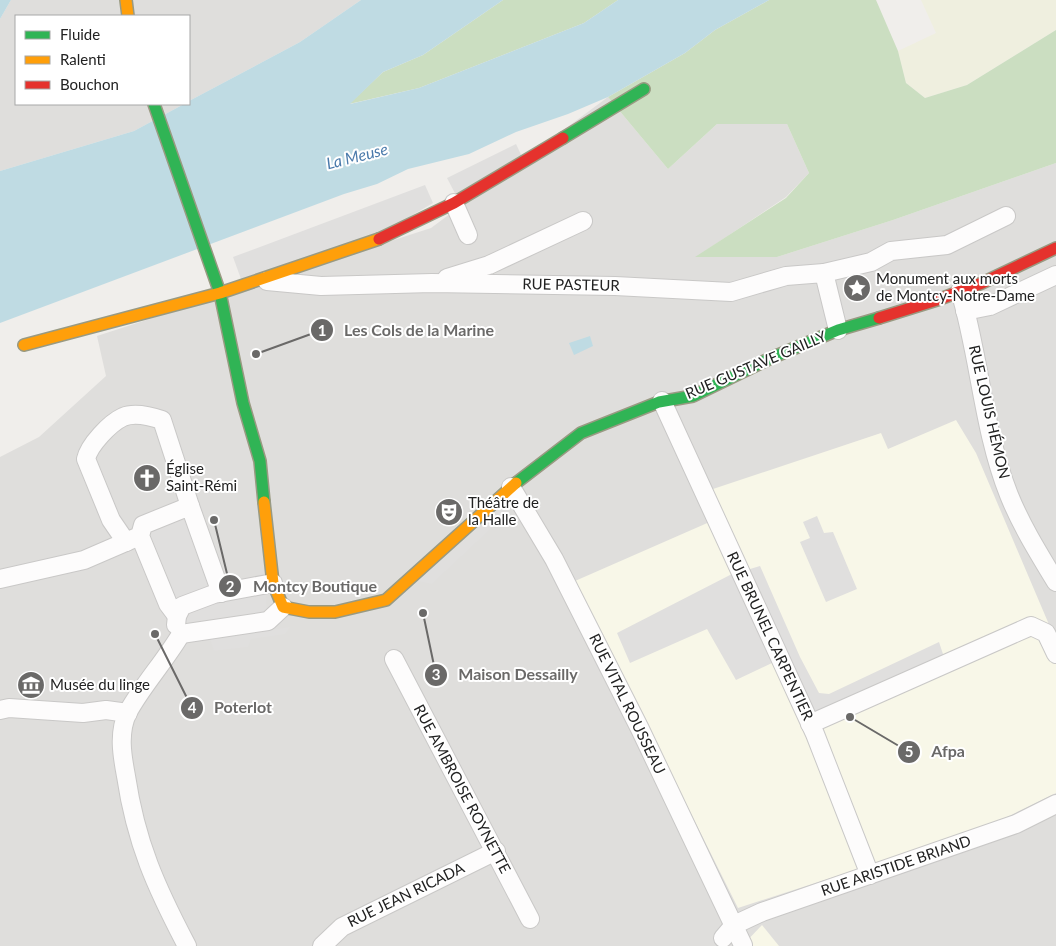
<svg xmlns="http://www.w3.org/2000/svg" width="1056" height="946" font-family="Lato,sans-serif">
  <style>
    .residential { fill: #dfdedc }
    .education { fill: #f8f7e8 }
    .farmland { fill: #efefdf }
    .forest { fill: #cbdec1 }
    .parking { fill: #e0dfde }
    .water { fill: #bfdbe3 }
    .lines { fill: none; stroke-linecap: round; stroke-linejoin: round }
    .street-casing { stroke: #c9c8c7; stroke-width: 20 }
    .fast-casing { stroke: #999a82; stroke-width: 14 }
    .slow-casing { stroke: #999a82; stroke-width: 14 }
    .jam-casing { stroke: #999a82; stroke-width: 14 }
    .street { stroke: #fdfcfc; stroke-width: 18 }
    .fast { stroke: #30b455; stroke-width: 11 }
    .slow { stroke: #ff9f0a; stroke-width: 11 }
    .jam { stroke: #e5322d; stroke-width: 11 }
    .labels { text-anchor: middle; stroke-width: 4; stroke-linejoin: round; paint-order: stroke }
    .poi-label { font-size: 15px; fill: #222; stroke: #fff; text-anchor: start }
    .street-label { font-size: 15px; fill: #222; stroke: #fff }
    .water-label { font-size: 16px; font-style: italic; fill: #4a7aab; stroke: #fff }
    .leader { fill: none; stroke: #6a6968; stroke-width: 2 }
    .callout-dot { fill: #6a6968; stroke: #fff; stroke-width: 2 }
    .mark-label { font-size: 15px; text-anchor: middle; font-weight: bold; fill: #fff }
    .callout-label { font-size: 16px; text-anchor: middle; font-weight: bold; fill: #6a6968; stroke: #fff; stroke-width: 4; stroke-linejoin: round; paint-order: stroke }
  </style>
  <rect width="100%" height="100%" fill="#f0eeeb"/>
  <g class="residential">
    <path d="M11 0H361L300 42 189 101V16H16V104H184L134 131 0 171V19Z"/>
    <path d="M608 97 668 169 717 124H787L809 173 786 197 696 257H777L893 220 1056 163V946H0V457L39 437 106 376 97 336 431 228Z"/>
  </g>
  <g class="education">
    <path d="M956 420 976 453 1056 641V793L1005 818 883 861 738 908 575 581 721 517 710 490 881 433 888 449Z"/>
    <path d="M762 925 779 946H742Z"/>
  </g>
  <path class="farmland" d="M921 0H1056V30L967 85 925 98 906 83 898 51 936 33Z"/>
  <g class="forest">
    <path d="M503 0H618L584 23 419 88 349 104 383 72 423 55Z"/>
    <path d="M769 0H876L898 51 906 83 925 98 967 85 1056 30V163L893 220 777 257H695L786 198 809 173 787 124H717L668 169 608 97 685 53 715 30Z"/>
  </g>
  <g class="parking">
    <path d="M516 144 524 161 458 199 447 178Z"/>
    <path d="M425 185 433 203 382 233 241 279 233 257Z"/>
    <path d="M490 505 508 513 432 584 410 579Z"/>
    <path d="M190 514 215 586 174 602 146 530Z"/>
    <path d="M817 516 824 533 833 532 857 589 826 602 800 542 810 538 803 522Z"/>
    <path d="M760 566 800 657 819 693 829 694 939 642 944 657 806 727 772 663 736 680 707 629 630 663 617 633 730 575Z"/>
    <path d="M266 592 267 616 187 625 184 610 223 598Z"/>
    <path d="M290 627 285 634 251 639 248 647 214 651 210 639Z"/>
  </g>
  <g class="water">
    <path d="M0 0H11L0 19Z"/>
    <path d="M361 0H503L423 55 383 72 350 104 419 88 584 23 618 0H769L715 30 685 53 608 97 568 114 516 132 469 154 408 169 377 184 344 194 0 323V171L134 131 184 104H189V101L300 42Z"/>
    <path d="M590 336 593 346 574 355 569 343Z"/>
  </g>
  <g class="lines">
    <g class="street-casing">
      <g id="street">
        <path d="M454 203 468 235"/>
        <path d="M824 273 871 262 891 251 947 245 1006 216"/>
        <path d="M447 278 489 265 583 221"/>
        <path d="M267 281 321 286 432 283 615 286 731 292 786 276 824 273 838 330"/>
        <path d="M960 291C980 358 983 430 1009 495 1021 525 1039 554 1056 582"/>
        <path d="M965 311 990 306 1056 275"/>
        <path d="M662 401 815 734 870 875"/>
        <path d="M511 487 554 559 640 729 743 945"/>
        <path d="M126 542 111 520 86 459C89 445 110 423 123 417 135 412 150 416 162 420L190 506"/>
        <path d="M0 579 84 560 135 538"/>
        <path d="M177 616 168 604 140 536 143 525 190 506 221 593"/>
        <path d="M176 625 177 616 182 606 214 594 273 583"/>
        <path d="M181 634C165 661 142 686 128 712 118 732 122 755 126 776 136 843 156 887 187 946"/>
        <path d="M181 634 268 621 283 607"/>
        <path d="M394 659 530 919"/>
        <path d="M0 710 9 708 83 713 106 710 128 713"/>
        <path d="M810 724 1031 626 1046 633 1056 654"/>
        <path d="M723 938 734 925 762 912 1016 824 1056 804"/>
        <path d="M322 946 342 927 496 851"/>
      </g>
    </g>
    <g class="fast-casing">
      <g id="fast">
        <path d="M154 104 220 293 243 403 260 461 264 502"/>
        <path d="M563 138 644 89"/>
        <path d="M516 483 581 433 659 402 693 396 771 358 838 330 879 318"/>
      </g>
    </g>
    <g class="slow-casing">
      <g id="slow">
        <path d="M126 0 128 16"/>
        <path d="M24 345 220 293 379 239"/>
        <path d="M264 502 273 583 283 607 309 612H335L386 600 516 483"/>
      </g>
    </g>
    <g class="jam-casing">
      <g id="jam">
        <path d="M379 239 454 203 563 138"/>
        <path d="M879 318 940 299 982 283 1056 248"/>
      </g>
    </g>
    <use href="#street" class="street"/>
    <use href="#fast" class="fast"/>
    <use href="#slow" class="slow"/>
    <use href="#jam" class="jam"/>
  </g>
  <defs>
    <g id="sight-disc" transform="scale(1.4375)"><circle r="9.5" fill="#6a6968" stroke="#fff"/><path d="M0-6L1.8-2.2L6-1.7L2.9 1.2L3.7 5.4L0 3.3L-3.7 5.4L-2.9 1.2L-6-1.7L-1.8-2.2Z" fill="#fff"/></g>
    <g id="church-disc" transform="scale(1.4375)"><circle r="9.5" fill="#6a6968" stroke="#fff"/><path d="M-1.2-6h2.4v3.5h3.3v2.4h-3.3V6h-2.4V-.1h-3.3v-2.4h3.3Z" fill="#fff"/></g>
    <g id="theatre-disc" transform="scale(1.4375)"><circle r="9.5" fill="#6a6968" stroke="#fff"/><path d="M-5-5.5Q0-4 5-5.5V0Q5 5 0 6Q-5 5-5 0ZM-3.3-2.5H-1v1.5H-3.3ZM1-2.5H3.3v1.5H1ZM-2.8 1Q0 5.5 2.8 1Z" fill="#fff"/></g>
    <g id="museum-disc" transform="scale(1.4375)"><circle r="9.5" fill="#6a6968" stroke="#fff"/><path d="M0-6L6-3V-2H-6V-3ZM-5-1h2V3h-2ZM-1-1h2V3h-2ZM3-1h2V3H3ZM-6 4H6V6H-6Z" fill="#fff"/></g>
  </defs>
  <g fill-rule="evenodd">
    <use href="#sight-disc" x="857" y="288"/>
    <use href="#church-disc" x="147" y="478"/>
    <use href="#theatre-disc" x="449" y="512"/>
    <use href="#museum-disc" x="31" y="685"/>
  </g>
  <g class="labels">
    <g class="poi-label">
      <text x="876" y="284">Monument aux morts<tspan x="876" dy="17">de Montcy-Notre-Dame</tspan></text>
      <text x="166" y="474">Église<tspan x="166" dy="17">Saint-Rémi</tspan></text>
      <text x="468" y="508">Théâtre de<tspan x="468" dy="17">la Halle</tspan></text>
      <text x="50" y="690">Musée du linge</text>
    </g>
    <g class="street-label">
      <text transform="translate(571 285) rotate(1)" y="5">RUE PASTEUR</text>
      <text transform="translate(756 365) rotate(-23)" y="5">RUE GUSTAVE GAILLY</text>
      <text transform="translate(989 412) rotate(77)" y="5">RUE LOUIS HÉMON</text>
      <text transform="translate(770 636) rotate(65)" y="5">RUE BRUNEL CARPENTIER</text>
      <text transform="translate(627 704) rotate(64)" y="5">RUE VITAL ROUSSEAU</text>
      <text transform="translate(462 789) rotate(62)" y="5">RUE AMBROISE ROYNETTE</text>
      <text transform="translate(896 866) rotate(-19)" y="5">RUE ARISTIDE BRIAND</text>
      <text transform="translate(406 895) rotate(-26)" y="5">RUE JEAN RICADA</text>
    </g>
    <g class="water-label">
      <text transform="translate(357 156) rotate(-14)" y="6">La Meuse</text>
    </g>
  </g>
  <path class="leader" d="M256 354L322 330M214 520L230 586M423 613L436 675M155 634L192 708M850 717L909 752"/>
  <g class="callout-dot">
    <circle cx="256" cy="354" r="5"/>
    <circle cx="214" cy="520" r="5"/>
    <circle cx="423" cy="613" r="5"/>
    <circle cx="155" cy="634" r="5"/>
    <circle cx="850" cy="717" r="5"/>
    <circle cx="322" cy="330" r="12"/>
    <circle cx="230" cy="586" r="12"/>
    <circle cx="436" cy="675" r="12"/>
    <circle cx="192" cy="708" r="12"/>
    <circle cx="909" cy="752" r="12"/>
  </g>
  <g class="mark-label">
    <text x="322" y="336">1</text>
    <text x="230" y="592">2</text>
    <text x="436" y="680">3</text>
    <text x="192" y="713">4</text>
    <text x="909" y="757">5</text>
  </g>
  <g class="callout-label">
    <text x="419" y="336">Les Cols de la Marine</text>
    <text x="315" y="592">Montcy Boutique</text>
    <text x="518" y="680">Maison Dessailly</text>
    <text x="243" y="713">Poterlot</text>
    <text x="948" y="757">Afpa</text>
  </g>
  <rect x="15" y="15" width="175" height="90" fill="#ffffff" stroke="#a7a7a7"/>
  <rect x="25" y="31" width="25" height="8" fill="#30b455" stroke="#a7a7a7"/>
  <text x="60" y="40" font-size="15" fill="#222222">Fluide</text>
  <rect x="25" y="56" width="25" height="8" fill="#ff9f0a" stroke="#a7a7a7"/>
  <text x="60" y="65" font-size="15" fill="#222222">Ralenti</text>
  <rect x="25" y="81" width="25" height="8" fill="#e5322d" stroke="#a7a7a7"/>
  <text x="60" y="90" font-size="15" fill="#222222">Bouchon</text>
</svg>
